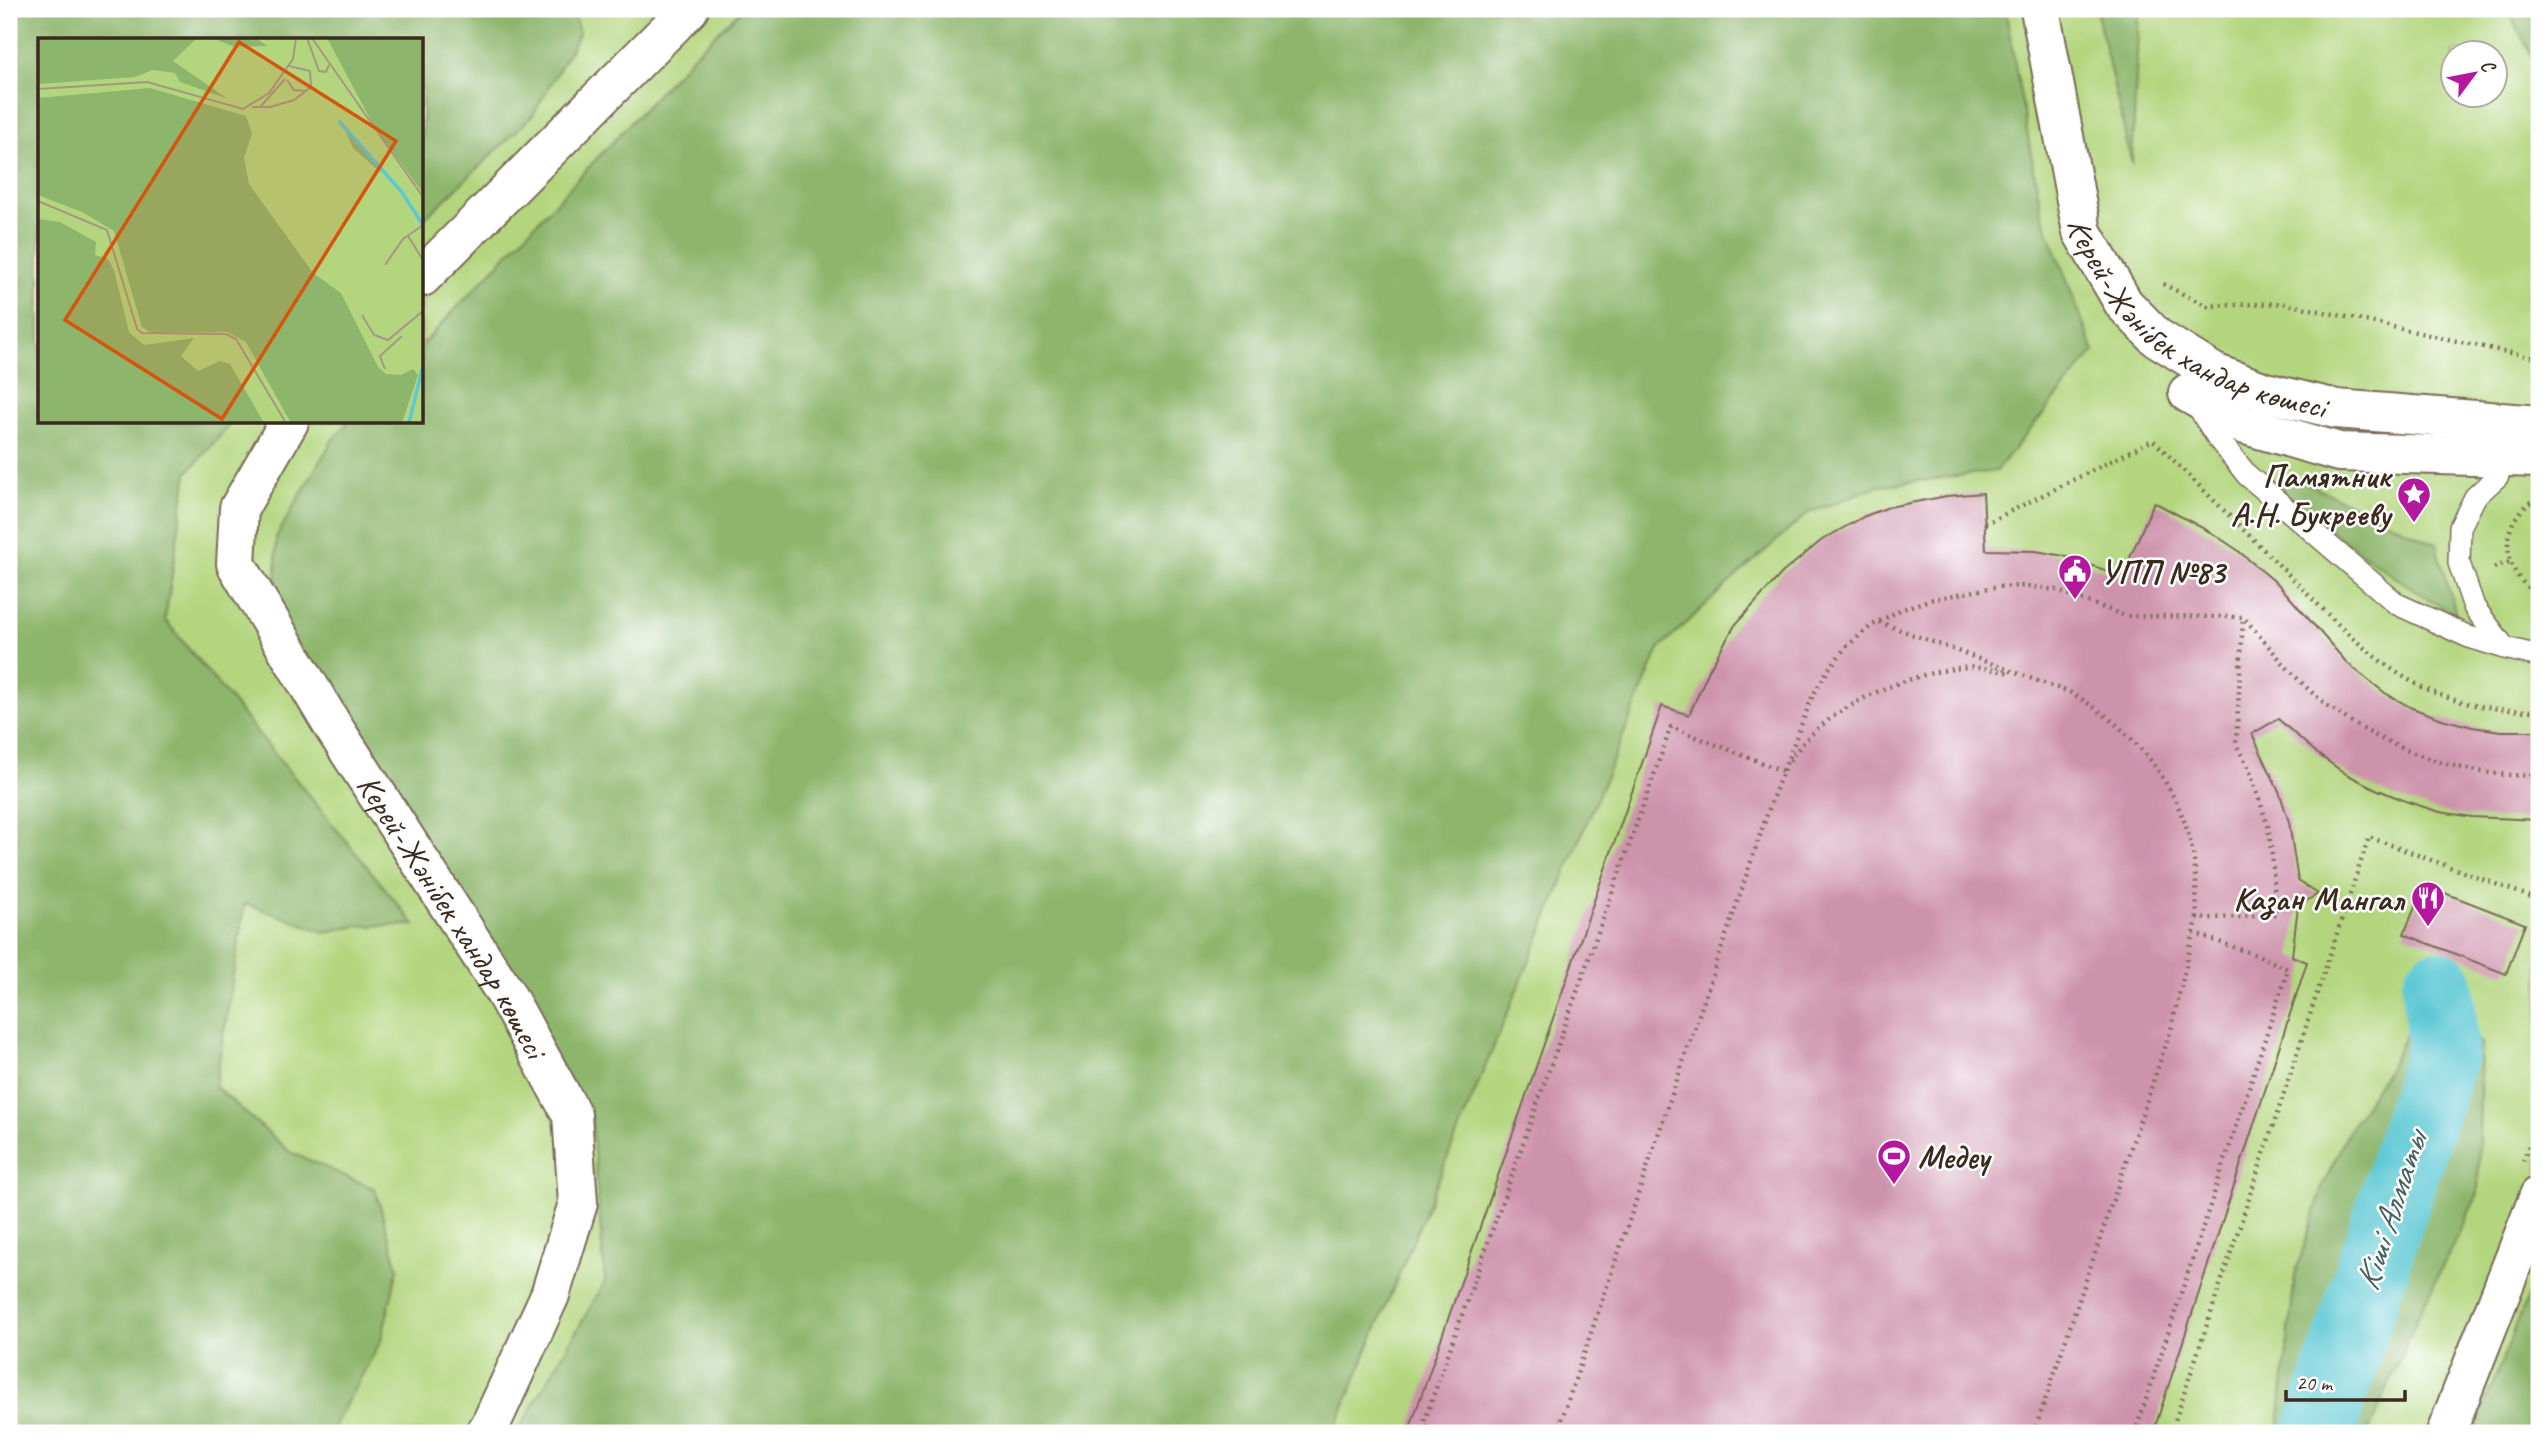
<svg xmlns="http://www.w3.org/2000/svg" width="2548" height="1442" font-family="Caveat,sans-serif">
  <style>
    .green { fill: #b2d57d; stroke: #76804e; stroke-width: 2; fill-rule: evenodd }
    .forest { fill: #8db66c; stroke: #647045; stroke-width: 2 }
    .lines { fill: none; stroke-linecap: round; stroke-linejoin: round }
    .river { stroke: #5cc8d4; stroke-width: 72 }
    .building { fill: #cd93ab }
    .service-casing { stroke: #796a57; stroke-width: 24 }
    .tertiary-casing { stroke: #796a57; stroke-width: 42 }
    .path { stroke: #796a57; stroke-width: 4.5; stroke-dasharray: 2 5; stroke-linecap: butt }
    .service { stroke: #fff; stroke-width: 21 }
    .tertiary { stroke: #fff; stroke-width: 38 }
    .labels { text-anchor: middle; stroke-width: 5; stroke-linejoin: round; paint-order: stroke }
    .street-label { font-size: 33px; fill: #3b2a1e; stroke: #fff }
    .poi-label { font-size: 33px; font-weight: bold; fill: #3b2a1e; stroke: #fff; text-anchor: end }
    .water-label { font-size: 35px; font-style: italic; fill: #47615e; stroke: #fff }
    .inset-river { fill: none; stroke: #5cc8d4; stroke-width: 3.5 }
    .inset-road { fill: none; stroke: #a59880; stroke-width: 2 }
    .view { fill: #d7540e; fill-opacity: 0.15; stroke: #d7540e; stroke-width: 3.5 }
    .inset-edge { fill: none; stroke: #3b2a1e; stroke-width: 3.5 }
  </style>
  <rect width="100%" height="100%" fill="#fff"/>
  <filter id="ink" filterUnits="userSpaceOnUse"><feTurbulence type="fractalNoise" baseFrequency=".0143" numOctaves="2"/><feDisplacementMap in="SourceGraphic" scale="14" xChannelSelector="R" yChannelSelector="G"/><feConvolveMatrix kernelMatrix="1 2 1 2 8 2 1 2 1" color-interpolation-filters="sRGB"/></filter>
  <filter id="wash" filterUnits="userSpaceOnUse"><feTurbulence type="fractalNoise" baseFrequency=".00686" numOctaves="4" result="noise"/><feDisplacementMap in="SourceGraphic" scale="28" xChannelSelector="R" yChannelSelector="G"/><feGaussianBlur stdDeviation="1.57" result="paint"/><feColorMatrix in="noise" values="0 0 0 0 0 0 0 0 0 0 0 0 0 0 0 0 0 1.4 0 .05"/><feComposite in="paint" operator="in"/></filter>
  <g filter="url(#wash)">
    <rect width="100%" height="100%" fill="#ece2c2"/>
    <path class="green" d="M291 9H2539V1433H227L26 646 40 422H422V40ZM2454 52H2496V94H2454Z"/>
    <g class="forest">
      <path d="M9 9H573L579 34 533 115 422 221V40H40V422H232L187 473 165 620 415 925 358 926 324 932 245 903 215 1086 290 1152 375 1189 398 1268 381 1341 330 1433H9Z"/>
      <path d="M742 9H2005L2042 214 2094 352 1996 471 1878 486 1808 513 1733 579 1659 649 1333 1433H517L605 1282 591 1115 277 621 276 537 333 439 349 422H422V345L695 54Z"/>
      <path d="M2096 9H2139L2132 164Z"/>
      <path d="M2507 9H2539V69Z"/>
      <path d="M2291 476 2438 545V553L2457 617 2395 577 2278 493Z"/>
      <path d="M2409 1029 2427 1031 2414 1086 2294 1433H2278L2295 1275 2323 1185 2348 1132 2389 1067Z"/>
      <path d="M2458 1033 2481 1042 2478 1194 2420 1312 2368 1433H2363L2340 1419 2430 1202 2454 1084Z"/>
      <path d="M2539 1268V1433H2473Z"/>
    </g>
    <g class="lines">
      <path class="river" d="M2319 1433 2443 1049 2438 986"/>
    </g>
    <g id="blocks">
      <g class="building">
        <path d="M1983 493 1986 550 2036 551 2064 556 2122 576 2154 502 2212 533 2236 549 2279 585 2347 663 2385 693 2412 708 2442 719 2472 727 2501 731H2539V820L2472 817 2440 812 2408 802 2376 789 2346 774 2319 755 2278 719 2252 734 2279 791 2289 822 2298 881 2318 894 2298 906 2292 956 2307 962 2153 1433H1425L1410 1428 1662 706 1689 715 1710 668 1735 625 1782 573 1822 540 1865 516 1889 507 1947 496Z"/>
        <path d="M2424 885 2525 924 2506 974 2404 934Z"/>
      </g>
    </g>
  </g>
  <g filter="url(#ink)">
    <use href="#blocks" fill-opacity="0" stroke="#796a57" stroke-width="2"/>
    <g class="lines">
      <g class="service-casing">
        <g id="service">
          <path d="M2197 406 2219 440 2247 475 2397 604 2469 637 2505 648 2539 656"/>
          <path d="M2498 476 2475 497 2460 527 2459 563 2474 607 2505 648"/>
        </g>
      </g>
      <g class="tertiary-casing">
        <g id="tertiary">
          <path id="s1" d="M2040 9 2082 232 2124 304 2156 337 2214 373 2265 392 2336 409 2539 425"/>
          <path d="M422 277 689 9"/>
          <path d="M2188 393 2242 424 2339 452 2539 458"/>
          <path id="s2" d="M289 422 239 508 236 564 334 728 504 991 572 1115 578 1203 550 1295 490 1426 485 1433"/>
          <path d="M2446 1433 2539 1196"/>
        </g>
      </g>
      <g class="path">
        <path d="M2163 284 2207 306 2283 303 2539 359"/>
        <path d="M2538 499C2496 518 2500 575 2539 594"/>
        <path d="M1985 524 2153 440C2197 484 2242 528 2286 572 2331 617 2378 671 2440 695 2473 707 2504 711 2539 711"/>
        <path d="M2494 568 2509 562"/>
        <path d="M1879 622 2071 693C2132 727 2180 784 2193 854 2197 876 2196 897 2197 919"/>
        <path d="M1790 761C1819 710 1906 673 1962 668 1978 666 1995 670 2011 673"/>
        <path d="M2523 1161 2539 1119"/>
        <path d="M1438 1433 1428 1431 1424 1422 1671 727 1783 771"/>
        <path d="M1557 1433 1773 797 1813 695 1828 670 1845 648 1871 626 1900 610 1929 600 1995 587 2025 586 2057 590 2125 616 2243 617C2267 643 2289 673 2316 696 2371 744 2465 780 2539 775"/>
        <path d="M2034 1433 2171 1029 2197 919 2276 915 2272 855 2268 826 2249 769 2236 744 2243 618"/>
        <path d="M2135 1433 2288 969 2259 956 2194 933"/>
        <path d="M2171 1433 2369 837 2539 900"/>
      </g>
      <use href="#service" class="service"/>
      <use href="#tertiary" class="tertiary"/>
    </g>
  </g>
  <defs>
    <g id="sight-pin" transform="scale(1.75)"><path d="M0 17L-7.5 6A9.5 9.5 0 1 1 7.5 6Z" fill="#b5179e" stroke="#fff"/><path d="M0-6L1.8-2.2L6-1.7L2.9 1.2L3.7 5.4L0 3.3L-3.7 5.4L-2.9 1.2L-6-1.7L-1.8-2.2Z" fill="#fff"/></g>
    <g id="civic-pin" transform="scale(1.75)"><path d="M0 17L-7.5 6A9.5 9.5 0 1 1 7.5 6Z" fill="#b5179e" stroke="#fff"/><path d="M-.6-6.5H3V-4.5H.6V-3L4-1V1h2V6H-6V1h2V-1L-.6-3ZM-1.2 2.5V6h2.4V2.5Z" fill="#fff"/></g>
    <g id="restaurant-pin" transform="scale(1.75)"><path d="M0 17L-7.5 6A9.5 9.5 0 1 1 7.5 6Z" fill="#b5179e" stroke="#fff"/><path d="M-5-6h1v4h1v-4h1v4h1v-4h1v5L-1.5 .5V6h-2V.5L-5-1ZM5-6V6H3V1.5H1.5Q1.5-4 5-6Z" fill="#fff"/></g>
    <g id="stadium-pin" transform="scale(1.75)"><path d="M0 17L-7.5 6A9.5 9.5 0 1 1 7.5 6Z" fill="#b5179e" stroke="#fff"/><path d="M0-5a6.5 5 0 1 0 0 10a6.5 5 0 1 0 0-10ZM-3.5-1.8h7v3.6h-7Z" fill="#fff"/></g>
  </defs>
  <g fill-rule="evenodd">
    <use href="#sight-pin" x="2414" y="494"/>
    <use href="#civic-pin" x="2075" y="571"/>
    <use href="#restaurant-pin" x="2428" y="898"/>
    <use href="#stadium-pin" x="1894" y="1156"/>
  </g>
  <g class="labels">
    <g class="street-label">
      <text dy="12" stroke="none"><textPath href="#s1" startOffset="378">Керей-Жәнібек хандар көшесі</textPath></text>
      <text dy="12" stroke="none"><textPath href="#s2" startOffset="569">Керей-Жәнібек хандар көшесі</textPath></text>
    </g>
    <g class="poi-label">
      <text x="2390" y="487">Памятник<tspan x="2390" dy="38">А.Н. Букрееву</tspan></text>
      <text x="2100" y="583" text-anchor="start">УПП №83</text>
      <text x="2404" y="910">Казан Мангал</text>
      <text x="1918" y="1168" text-anchor="start">Медеу</text>
    </g>
    <g class="water-label">
      <text transform="translate(2390 1211) rotate(-72)" y="12">Кіші Алматы</text>
    </g>
  </g>
  <g transform="translate(38 38)">
    <rect width="385" height="385" fill="#ece2c2"/>
    <path d="M0 0H383L385 385H214L99 324 0 208Z" fill="#b2d57d"/>
    <path d="M0 0H159L135 23 190 61 142 44 137 35 115 32 97 39 0 46ZM174 0H218L229 8 197 9ZM289 0H385V155L337 90ZM112 50 208 78 214 96 206 120 211 146 275 235 303 255 340 329 348 336 363 337 375 331 380 337 364 385H253L208 304 189 294 113 295 104 289 76 193 44 174 0 157V60ZM305 88 343 133 342 134 315 110ZM0 181 22 184 58 204 57 217 70 221 76 232 91 294 106 307 156 300 143 318 160 333 182 323 192 326 226 385H0Z" fill="#8db66c"/>
    <path class="inset-river" d="M301 83 363 153 385 187M371 385 385 328"/>
    <path class="inset-road" d="M269 0 281 33 288 34 291 27M274 0 385 159M249 42 256 52 268 53M0 51 109 44 205 71 231 55 255 21 258 0M223 68 247 41M214 69H232L256 62 273 49 272 33 251 28M0 163 69 192 99 291 104 295 188 296 198 301 248 385M370 198 385 222M347 227 365 201 385 187M324 277 336 297 350 302 385 273M347 331 342 318 364 298"/>
    <path class="view" d="M201 4 358 103 184 381 27 282Z"/>
    <rect width="385" height="385" class="inset-edge"/>
  </g>
  <rect width="2548" height="1442" fill="none" stroke="#fff" stroke-width="35"/>
  <g transform="translate(2474 74) rotate(58)"><circle r="33" fill="#ffffff" stroke="#b1aaa5" stroke-width="2"/>
  <path d="M0-5L12 26L0 18L-12 26Z" fill="#b5179e"/>
  <text y="-10" font-size="19" font-weight="bold" text-anchor="middle" fill="#3b2a1e">С</text>
  </g>
  <path d="M2286 1390v10h119v-10" fill="none" stroke="#3b2a1e" stroke-width="3.5"/>
  <text x="2296" y="1390" font-size="21" fill="#3b2a1e" stroke="#ffffff" stroke-width="5" paint-order="stroke">20 m</text>
</svg>
